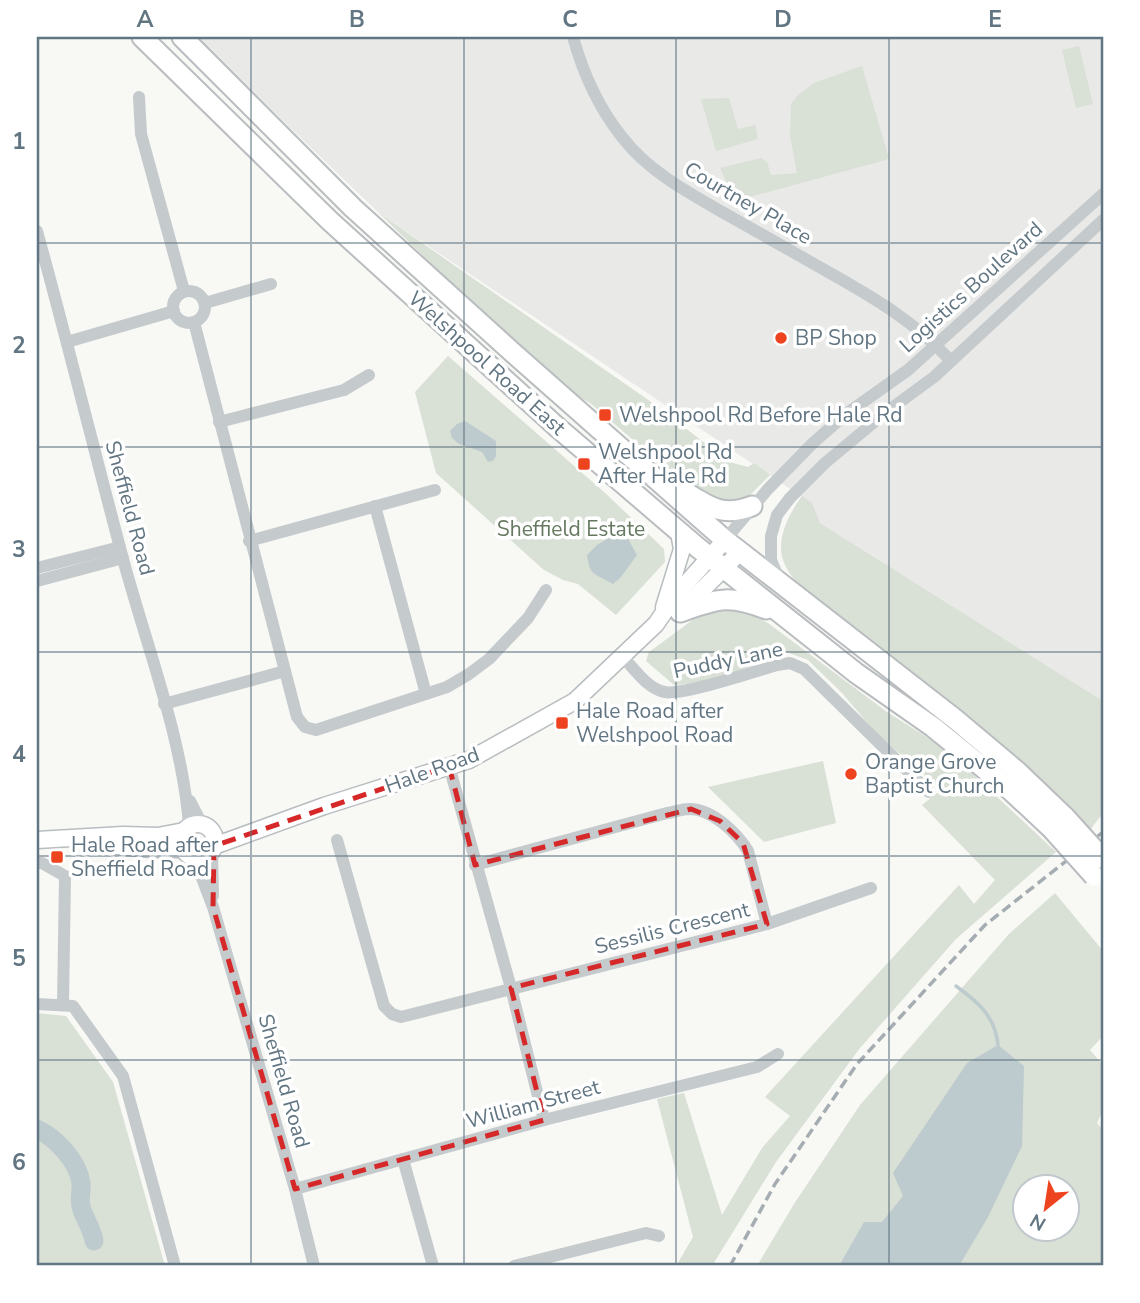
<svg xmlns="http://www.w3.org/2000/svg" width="1140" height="1303" font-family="'Nunito Sans',sans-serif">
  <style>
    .built { fill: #e9e9e8 }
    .green { fill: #d9e0d5; fill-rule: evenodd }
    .water { fill: #bdcace }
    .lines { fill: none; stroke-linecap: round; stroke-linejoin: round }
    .stream { stroke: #bdcace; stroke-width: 3.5 }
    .river { stroke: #bdcace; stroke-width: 19 }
    .major-casing { stroke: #b8bdc0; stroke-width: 19 }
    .highway-casing { stroke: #b9bdc0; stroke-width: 23 }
    .minor { stroke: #c5cacd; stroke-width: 12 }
    .major { stroke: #fff; stroke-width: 16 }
    .highway { stroke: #fff; stroke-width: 19 }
    .rail { stroke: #a5adb2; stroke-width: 3.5; stroke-dasharray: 10 5; stroke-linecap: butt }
    .highway-bridge-casing { stroke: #b9bdc0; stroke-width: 23; stroke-linecap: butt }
    .highway-bridge { stroke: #fff; stroke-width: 19 }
    .marked { fill: none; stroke: #d62828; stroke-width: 5; stroke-dasharray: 14 9; stroke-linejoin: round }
    .grid { fill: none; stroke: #617582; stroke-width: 2; stroke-opacity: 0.55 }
    .poi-dot { fill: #ee431f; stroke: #fff; stroke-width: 2.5 }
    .labels { text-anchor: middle; stroke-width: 7; stroke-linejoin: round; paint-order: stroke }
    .street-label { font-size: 21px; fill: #617582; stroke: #fff }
    .poi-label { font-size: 21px; fill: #617582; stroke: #fff; text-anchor: start }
    .park-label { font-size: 21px; fill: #667960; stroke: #fff }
    .neatline { fill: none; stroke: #617582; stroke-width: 2.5 }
    .grid-label { font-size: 23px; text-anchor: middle; font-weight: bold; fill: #617582 }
  </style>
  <rect width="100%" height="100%" fill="#f8f8f5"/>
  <path class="built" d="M195 37H1103V701L820 523 811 503 379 213Z"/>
  <g class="green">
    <path d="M1079 46 1093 104 1076 108 1062 50Z"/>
    <path d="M862 66 889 159 735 201 720 168 761 158 767 162 771 175 797 173 790 136 791 104 798 95 814 83Z"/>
    <path d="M729 98 738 129 755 125 758 139 716 151 701 99Z"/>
    <path d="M379 213 657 406 729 462 748 467 754 463 770 475 743 502 729 506 706 500 667 475 646 451 590 403 555 384Z"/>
    <path d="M448 356 604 492 664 549 665 562 616 615 578 584 563 580 544 570 436 473 415 392Z"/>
    <path d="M802 496 812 503 820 523 1103 701V813L1090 830 1077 814C1024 771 971 729 918 687 887 662 794 595 783 560 776 538 789 514 802 496Z"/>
    <path d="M737 608 768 623 887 712 947 750 1056 852 956 939 860 1048 776 1162 712 1266H676L693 1237 657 1099 684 1093 722 1215 762 1148 790 1116 765 1097 959 885 974 904 995 880 922 805 941 790 876 733 842 693 808 660 781 650C750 669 711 684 674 685L646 661 649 652 698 616Z"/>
    <path d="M823 761 836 823 764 842 708 787Z"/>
    <path d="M1055 893 1103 951V1036L1090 1050 1103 1065V1110L1097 1123 1103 1130V1266H757L794 1204 860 1105 1008 935ZM1024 1188H1066V1230H1024Z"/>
    <path d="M37 1013 66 1016 113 1082 165 1266H37Z"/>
  </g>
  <g class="water">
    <path d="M465 421 496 441V456L493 461 488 462 482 452 459 444 452 438 450 431 457 424Z"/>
    <path d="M609 538 628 539 637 555 621 577 613 584C595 573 590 577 587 555L597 545Z"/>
    <path d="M998 1045 1024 1066 1022 1146 988 1217 959 1266H839L864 1222H882L903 1196 893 1173 967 1063Z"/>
  </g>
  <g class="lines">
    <path class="stream" d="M956 986C978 1002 995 1016 998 1045"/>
    <path class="river" d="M37 1129C56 1138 78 1161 81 1183 82 1192 78 1200 82 1210 86 1221 92 1229 94 1241"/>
    <g class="major-casing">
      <g id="major">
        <path d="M664 607 682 549 679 532"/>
        <path d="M683 609 740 552"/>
        <circle cx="198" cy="841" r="17"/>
        <path d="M37 840 123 835 158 836 184 831"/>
        <path d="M109 845 152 849H183"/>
        <path d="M214 846 324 806 469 760 575 701 656 624 675 596 725 540"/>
      </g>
    </g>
    <g class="highway-casing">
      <g id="highway">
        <path d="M142 37 330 221 557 427 697 547 856 673 933 727 1007 787 1051 828"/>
        <path d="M182 37 353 208 511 351 725 540 955 719 1018 772 1065 817"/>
        <path d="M682 490C708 506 722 518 752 506"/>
        <path d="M680 612C718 599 728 594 766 609"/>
      </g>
    </g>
    <g class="minor">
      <path d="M573 37C583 73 598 107 622 137 648 171 687 192 724 213 759 233 795 253 830 273 876 299 915 322 951 361"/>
      <path d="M139 97 141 134 184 291"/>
      <path d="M37 231C67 340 94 450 123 559 146 644 183 740 189 826"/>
      <circle cx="189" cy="307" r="16"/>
      <path d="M205 303 271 284"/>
      <path d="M194 322 297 717 305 727 316 730 447 687 469 674 489 659 528 618 546 590"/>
      <path d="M67 342 174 311"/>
      <path d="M219 422 344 390 369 375"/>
      <path d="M375 506 426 694"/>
      <path d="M725 540 768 489 813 443 846 414 908 370 1103 194"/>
      <path d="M249 541 435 490"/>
      <path d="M37 568 120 547"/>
      <path d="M779 579 771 560V536L777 515 790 498 825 463 885 413 934 377 1103 220"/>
      <path d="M37 581 123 558"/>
      <path d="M623 657C635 670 648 689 665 692 682 696 756 671 777 665L790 663 804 669 929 792"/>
      <path d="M164 704 285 671"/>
      <path d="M449 766 511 988 544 1120"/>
      <path d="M190 801 202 824"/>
      <path d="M337 840 384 1006 392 1014 401 1017 767 924 871 888"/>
      <path d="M212 850 213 896"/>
      <path d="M194 857 213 907 295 1189 314 1266"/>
      <path d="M37 863H42L65 876 63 1005"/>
      <path d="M475 865 667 813C674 812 682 809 690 809 712 809 737 833 748 851L767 924"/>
      <path d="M37 1004 73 1006 123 1076 175 1266"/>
      <path d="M403 1159 433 1266"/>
      <path d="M295 1189 544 1120 757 1067 778 1054"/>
      <path d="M514 1266 646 1233 659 1236"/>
    </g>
    <use href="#major" class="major"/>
    <use href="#highway" class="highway"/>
    <path class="rail" d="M730 1266 775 1184 857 1064 985 925 1103 832"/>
    <g class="highway-bridge-casing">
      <g id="highway-bridge">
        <path d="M1065 817 1103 859"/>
        <path d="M1051 828 1094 876"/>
      </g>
    </g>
    <use href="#highway-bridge" class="highway-bridge"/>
  </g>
  <path class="marked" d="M449 766 475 865 691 809 720 821 743 843 767 924 511 988 544 1120 295 1189 213 907 214 846Z"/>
  <path class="grid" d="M251 37V1266M464 37V1266M676 37V1266M889 37V1266M37 243H1103M37 447H1103M37 652H1103M37 856H1103M37 1060H1103"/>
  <g class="poi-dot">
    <circle cx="781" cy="338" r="7"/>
    <rect x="598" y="408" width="14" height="14" rx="3.5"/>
    <rect x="577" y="457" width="14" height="14" rx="3.5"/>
    <rect x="555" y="716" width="14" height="14" rx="3.5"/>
    <circle cx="851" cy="774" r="7"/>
    <rect x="50" y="850" width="14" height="14" rx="3.5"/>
  </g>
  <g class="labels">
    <g class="street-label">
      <text transform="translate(748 203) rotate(30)" y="7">Courtney Place</text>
      <text transform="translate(971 287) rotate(-42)" y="7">Logistics Boulevard</text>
      <text transform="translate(487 363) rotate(42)" y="7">Welshpool Road East</text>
      <text transform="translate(130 508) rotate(75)" y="7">Sheffield Road</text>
      <text transform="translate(728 660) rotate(-12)" y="7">Puddy Lane</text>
      <text transform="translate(432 770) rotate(-20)" y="7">Hale Road</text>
      <text transform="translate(672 928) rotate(-14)" y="7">Sessilis Crescent</text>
      <text transform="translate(284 1081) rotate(74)" y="7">Sheffield Road</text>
      <text transform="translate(533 1104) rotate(-15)" y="7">William Street</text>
    </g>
    <g class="poi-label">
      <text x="795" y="345">BP Shop</text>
      <text x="619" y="422">Welshpool Rd Before Hale Rd</text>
      <text x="598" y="459">Welshpool Rd<tspan x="598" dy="24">After Hale Rd</tspan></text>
      <text x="576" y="718">Hale Road after<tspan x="576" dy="24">Welshpool Road</tspan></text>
      <text x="865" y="769">Orange Grove<tspan x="865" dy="24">Baptist Church</tspan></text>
      <text x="71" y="852">Hale Road after<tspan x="71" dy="24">Sheffield Road</tspan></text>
    </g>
    <g class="park-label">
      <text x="571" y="536">Sheffield Estate</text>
    </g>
  </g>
  <rect width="1140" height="1303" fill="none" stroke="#ffffff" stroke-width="77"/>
  <g transform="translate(1046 1208) rotate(210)"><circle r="33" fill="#ffffff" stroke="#c0c8cd" stroke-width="2"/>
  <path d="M0-5L12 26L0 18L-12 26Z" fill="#ee431f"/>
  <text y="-10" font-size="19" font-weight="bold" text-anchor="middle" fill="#617582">N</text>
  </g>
  <rect x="38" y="38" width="1064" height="1226" class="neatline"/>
  <g class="grid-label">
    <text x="145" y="27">A</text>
    <text x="357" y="27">B</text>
    <text x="570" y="27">C</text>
    <text x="783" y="27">D</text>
    <text x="995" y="27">E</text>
    <text x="19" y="149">1</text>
    <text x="19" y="353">2</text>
    <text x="19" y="557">3</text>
    <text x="19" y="762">4</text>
    <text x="19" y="966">5</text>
    <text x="19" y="1170">6</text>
  </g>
</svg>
